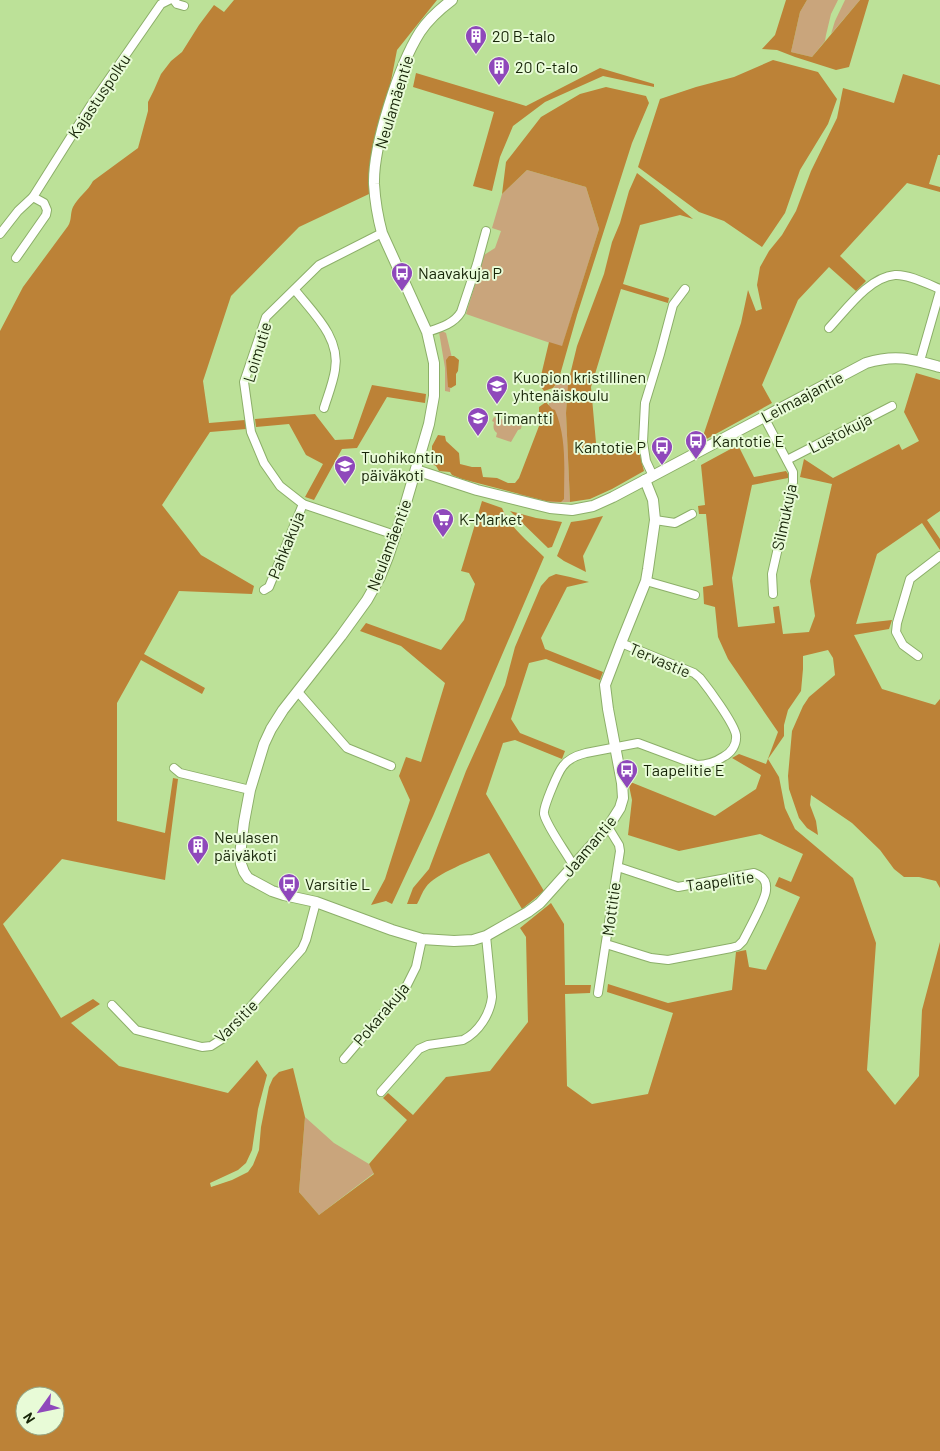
<svg xmlns="http://www.w3.org/2000/svg" width="940" height="1451" font-family="Barlow,sans-serif">
  <style>
    .green { fill: #c9a57c }
    .forest { fill: #bc8237; fill-rule: evenodd }
    .lines { fill: none; stroke-linecap: round; stroke-linejoin: round }
    .street-casing { stroke: #8caf69; stroke-width: 10 }
    .secondary-casing { stroke: #8caf69; stroke-width: 12 }
    .street { stroke: #fff; stroke-width: 8 }
    .secondary { stroke: #fff; stroke-width: 10 }
    .labels { text-anchor: middle; stroke-width: 4; stroke-linejoin: round; paint-order: stroke }
    .poi-label { font-size: 16px; fill: #172508; stroke: #e8fbd7; text-anchor: start }
    .street-label { font-size: 16px; fill: #172508; stroke: #e8fbd7 }
  </style>
  <rect width="100%" height="100%" fill="#bce198"/>
  <g class="green">
    <path d="M807 0H838L831 14 826 35 825 41 812 57 791 52 800 12Z"/>
    <path d="M845 0H860L831 34 835 21Z"/>
    <path d="M527 170 586 187 599 229 562 347 466 314 484 255 495 248 501 231 492 228 502 194Z"/>
    <path d="M442 331 446 333 452 358 450 392 445 391V368L439 332Z"/>
    <path d="M558 382 568 383 566 413 570 502 546 503 519 495C529 468 537 442 546 415 550 404 550 391 558 382Z"/>
    <path d="M494 417 504 420 505 417 522 424 521 429 518 430 511 442 496 437 497 433C493 430 493 427 494 422L492 421Z"/>
    <path d="M305 1117 334 1143 369 1164 374 1173 319 1215 299 1192Z"/>
  </g>
  <g class="forest">
    <path d="M234 0H437L397 50 369 194 299 227 231 296 203 381 209 423 245 420 246 429 210 432 162 505 201 555 254 586 252 594 179 591 144 654 205 688 202 694 141 660 117 703V821L165 833 173 778 178 779 165 880 62 859 3 924 61 1018 93 999 100 1004 71 1023 119 1066 228 1093 257 1060 267 1075 258 1109 252 1150 246 1163 238 1170 210 1183 211 1187 232 1180 248 1172 253 1165 259 1150 261 1127 269 1087 273 1078 279 1072 293 1068 305 1117 299 1192 319 1215 374 1174 369 1164 407 1120 383 1098 388 1093 413 1115 446 1077 490 1071 528 1022 526 937 520 928 551 903 564 924 565 985H591L590 993 565 994 567 1086 592 1104 648 1094 673 1013 607 992 608 984 668 1003 732 990 736 952 746 950 749 967 766 970 800 897 775 886 779 877 791 882 803 854 760 834 679 851 628 835 632 800 628 781 715 816 756 789 761 775 732 758 739 754 766 764 778 732 728 659 718 637 715 607 704 604 703 587 713 585 706 514H699L698 506 705 505 701 465 738 445 754 477 786 471 788 474V478L752 485 732 578 738 627 775 623 773 607 779 606 783 634 809 632 815 616 810 581 832 484 800 477 804 459 833 478 899 444 902 450 919 441 904 412 916 373 940 380V511L927 520 940 539V550L922 523 877 554 856 624 892 620 889 629 854 635 882 689 935 705 940 699V888L936 881 919 877H904L894 869 880 850 852 823 811 795 810 805 816 821 818 835 807 828 799 818 789 789 788 776 792 731 803 706 809 697 835 675 833 658 828 650 803 656V669L801 691 788 710 784 725V736L768 759 779 777 785 808 795 829 853 878 876 943 867 1070 895 1105 919 1076 922 1010 940 942V1451H0V331L23 287 68 226C72 220 70 213 73 207 78 197 88 191 93 181L138 148 148 111V102L154 90 161 74 171 61 182 52 199 25 214 5 224 12ZM25 1396H55V1426H25Z"/>
    <path d="M786 0H807L800 12 791 52 812 57 860 0H869L849 67 836 70 795 57 777 50 762 49 775 35Z"/>
    <path d="M773 60 818 72 837 99 828 124 800 170 785 213 762 247 724 221 699 212 638 167 660 99 696 87 734 77Z"/>
    <path d="M600 68 654 84V87L603 76 545 102 513 126 500 157 492 191 473 186 494 112 413 87 416 73 526 106Z"/>
    <path d="M903 74 940 85V155H938L929 184 940 187V192L907 183 840 256 866 281 856 291 829 267 798 300 762 385 772 403 701 442 741 323 748 290 756 311 762 309 757 285 760 267 769 251 782 235 796 211 811 171 837 118 843 88 894 103Z"/>
    <path d="M606 87 646 96 649 103 632 143 577 315 558 382 553 388 544 391 539 384 549 342 562 346 599 229 586 187 527 170 502 194 506 162 541 117 580 94Z"/>
    <path d="M637 173 656 188 693 219 680 215 640 225 623 284 669 298 668 303 621 289 591 387 597 454 639 451 644 471 612 489 590 499 570 502 566 413 568 383 577 346 604 274 612 242 620 223 629 191Z"/>
    <path d="M449 356H454L459 360 458 371 456 374V385L451 388 448 387 446 360Z"/>
    <path d="M372 385 426 394 425 403 387 397 357 448 342 449 314 500 305 497 323 464 306 455 289 424 256 427 255 419 315 414 335 440 353 439Z"/>
    <path d="M546 402 552 409 555 410C567 439 564 468 564 499L561 502 546 501 462 479 452 475 450 472 439 471 436 466 432 464V446L438 435 445 436 446 441 459 453 460 464 472 467H481L483 477 497 478 508 483H515L519 478 539 426V407Z"/>
    <path d="M482 501 502 508C510 528 529 542 544 557L433 816 392 904 386 901 371 905 385 879 410 800 399 776 406 757 421 762 445 683 401 646 360 631 366 623 441 650 464 620 475 584 469 573 461 571Z"/>
    <path d="M510 511 536 518 562 522 552 547 548 548Z"/>
    <path d="M603 516 583 556 586 572 564 561 557 556 571 522 585 520Z"/>
    <path d="M556 574 570 577 589 582 567 587 541 638 545 649 603 672 600 680 546 659 529 663 511 719 520 733 565 751 562 759 515 740 503 743 486 794 544 891 522 909 489 853C474 859 435 874 426 887 422 892 420 899 417 904H407L413 888 429 869 466 771 505 685 515 647 541 586 549 577Z"/>
  </g>
  <g class="lines">
    <g class="street-casing">
      <g id="street">
        <path d="M174 0 177 4 184 6"/>
        <path d="M33 197 91 105 161 4 169 0"/>
        <path d="M382 233 319 265 266 317 244 382 251 432 264 463 280 486 303 504 395 535"/>
        <path d="M0 234 18 211 33 197 44 203 47 210 46 215 16 258"/>
        <path d="M295 290C313 313 341 338 335 370 333 383 328 395 324 408"/>
        <path d="M829 328C846 310 869 277 895 275 908 274 928 284 940 289"/>
        <path d="M427 332C439 328 454 324 461 312L477 264 486 231"/>
        <path d="M920 361 940 291"/>
        <path d="M764 417 793 472V482L772 574 773 594"/>
        <path d="M787 460 892 406"/>
        <path d="M653 476 646 461 643 442 645 403 660 354 673 305 685 289"/>
        <path d="M655 520 675 523 692 514"/>
        <path d="M646 581 695 595"/>
        <path d="M264 590 269 587 303 504"/>
        <path d="M918 656 903 645 896 632 897 623 910 579 940 556"/>
        <path d="M298 692 347 748 391 766"/>
        <path d="M174 768 180 773 250 790"/>
        <path d="M573 865C566 852 547 827 544 814 543 807 558 772 563 766 568 759 578 755 586 753L638 743 697 765C707 765 714 763 723 757 731 753 737 745 736 735 734 723 708 688 700 678L694 673 621 643"/>
        <path d="M606 944 651 958 668 960 731 948 738 946 743 941C748 931 766 899 766 890 767 881 763 876 754 873L678 887 618 867"/>
        <path d="M598 993 620 851 619 845 608 827"/>
        <path d="M112 1005 136 1030 202 1047 211 1046 222 1039 302 949 306 940 316 902"/>
        <path d="M344 1059 407 985 416 967 422 939"/>
        <path d="M381 1092 419 1049 428 1045 463 1040C479 1032 490 1014 492 997L486 936"/>
      </g>
    </g>
    <g class="secondary-casing">
      <g id="secondary">
        <path d="M452 0C440 9 428 20 420 32 399 65 373 146 374 184 375 201 378 218 382 233L427 332 434 363V396L429 424 405 506 388 557 380 577 367 600 341 636 283 710 271 729 264 744 250 790 244 822 240 855 241 864 244 872 248 878 272 891 284 895 316 902 392 930 422 939 454 941 473 940 486 936 528 912 540 903 608 827 620 808 623 798 622 783 608 709 605 685 621 643 646 581 648 569 655 520 653 500 645 480"/>
        <path d="M416 470 477 490 550 508 572 510 593 506 613 497 866 363C896 354 911 359 940 367"/>
      </g>
    </g>
    <use href="#street" class="street"/>
    <use href="#secondary" class="secondary"/>
  </g>
  <defs>
    <g id="building-pin" transform="scale(1.125)"><path d="M0 17L-7.5 6A9.5 9.5 0 1 1 7.5 6Z" fill="#8f48bb" stroke="#e8fbd7"/><path d="M-4-6H4V6H1V3H-1V6H-4ZM-2.5-4.3h1.7v1.8h-1.7ZM.8-4.3h1.7v1.8H.8ZM-2.5-1h1.7V.8h-1.7ZM.8-1h1.7V.8H.8Z" fill="#fff"/></g>
    <g id="bus-pin" transform="scale(1.125)"><path d="M0 17L-7.5 6A9.5 9.5 0 1 1 7.5 6Z" fill="#8f48bb" stroke="#e8fbd7"/><path d="M-5-6H5V4H4V6H2V4H-2V6H-4V4H-5ZM-3.5-4V0h7V-4ZM-3.5 1.2v1.5H-2V1.2ZM2 1.2v1.5H3.5V1.2Z" fill="#fff"/></g>
    <g id="school-pin" transform="scale(1.125)"><path d="M0 17L-7.5 6A9.5 9.5 0 1 1 7.5 6Z" fill="#8f48bb" stroke="#e8fbd7"/><path d="M0-5L7-2L0 1L-7-2ZM-4 1L0 2.5L4 1V4Q0 6-4 4Z" fill="#fff"/></g>
    <g id="supermarket-pin" transform="scale(1.125)"><path d="M0 17L-7.5 6A9.5 9.5 0 1 1 7.5 6Z" fill="#8f48bb" stroke="#e8fbd7"/><path d="M-6-5.5h2.5l.6 2H6L4.5 2H-2.5L-4.4-4H-6ZM-1.5 3.2a1.3 1.3 0 1 0 .1 0ZM3 3.2a1.3 1.3 0 1 0 .1 0Z" fill="#fff"/></g>
  </defs>
  <g fill-rule="evenodd">
    <use href="#building-pin" x="476" y="36"/>
    <use href="#building-pin" x="499" y="67"/>
    <use href="#bus-pin" x="402" y="273"/>
    <use href="#school-pin" x="497" y="386"/>
    <use href="#school-pin" x="478" y="418"/>
    <use href="#bus-pin" x="696" y="441"/>
    <use href="#bus-pin" x="662" y="447"/>
    <use href="#school-pin" x="345" y="466"/>
    <use href="#supermarket-pin" x="443" y="519"/>
    <use href="#bus-pin" x="627" y="770"/>
    <use href="#building-pin" x="198" y="846"/>
    <use href="#bus-pin" x="289" y="884"/>
  </g>
  <g class="labels">
    <g class="poi-label">
      <text x="492" y="42">20 B-talo</text>
      <text x="515" y="73">20 C-talo</text>
      <text x="418" y="279">Naavakuja P</text>
      <text x="513" y="383">Kuopion kristillinen<tspan x="513" dy="18">yhtenäiskoulu</tspan></text>
      <text x="494" y="424">Timantti</text>
      <text x="712" y="447">Kantotie E</text>
      <text x="646" y="453" text-anchor="end">Kantotie P</text>
      <text x="361" y="463">Tuohikontin<tspan x="361" dy="18">päiväkoti</tspan></text>
      <text x="459" y="525">K-Market</text>
      <text x="643" y="776">Taapelitie E</text>
      <text x="214" y="843">Neulasen<tspan x="214" dy="18">päiväkoti</tspan></text>
      <text x="305" y="890">Varsitie L</text>
    </g>
    <g class="street-label">
      <text transform="translate(99 96) rotate(-56)" y="6">Kajastuspolku</text>
      <text transform="translate(394 102) rotate(-73)" y="6">Neulamäentie</text>
      <text transform="translate(257 352) rotate(-73)" y="6">Loimutie</text>
      <text transform="translate(802 397) rotate(-28)" y="6">Leimaajantie</text>
      <text transform="translate(840 433) rotate(-27)" y="6">Lustokuja</text>
      <text transform="translate(784 517) rotate(-78)" y="6">Silmukuja</text>
      <text transform="translate(286 545) rotate(-68)" y="6">Pahkakuja</text>
      <text transform="translate(389 545) rotate(-69)" y="6">Neulamäentie</text>
      <text transform="translate(660 660) rotate(23)" y="6">Tervastie</text>
      <text transform="translate(589 846) rotate(-50)" y="6">Jaamantie</text>
      <text transform="translate(720 881) rotate(-8)" y="6">Taapelitie</text>
      <text transform="translate(611 909) rotate(-82)" y="6">Mottitie</text>
      <text transform="translate(381 1014) rotate(-50)" y="6">Pokarakuja</text>
      <text transform="translate(236 1021) rotate(-45)" y="6">Varsitie</text>
    </g>
  </g>
  <g transform="translate(40 1411) rotate(237)"><circle r="24" fill="#e8fbd7" stroke="#94a584"/>
  <path d="M0-4L9 19L0 12L-9 19Z" fill="#8f48bb"/>
  <text y="-8" font-size="14" font-weight="bold" text-anchor="middle" fill="#172508">N</text>
  </g>
</svg>
